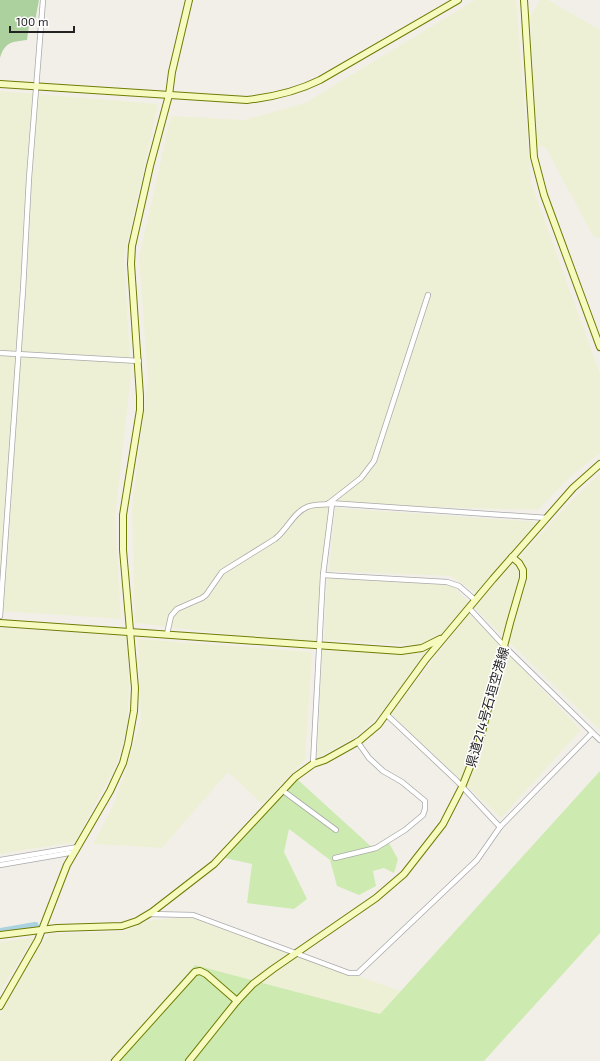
<svg xmlns="http://www.w3.org/2000/svg" width="600" height="1061" font-family="'Exo 2','Noto Sans JP',sans-serif">
  <style>
    .farmland { fill: #eef0d5 }
    .grass { fill: #cdebb0 }
    .forest { fill: #add19e }
    .lines { fill: none; stroke-linecap: round; stroke-linejoin: round }
    .river { stroke: #aad3df; stroke-width: 8 }
    .street-casing { stroke: #a9a9a9; stroke-width: 6 }
    .secondary-casing { stroke: #707d05; stroke-width: 8 }
    .street { stroke: #fff; stroke-width: 4.5 }
    .secondary { stroke: #f7fabf; stroke-width: 6 }
    .labels { text-anchor: middle; stroke-width: 3; stroke-linejoin: round; paint-order: stroke }
    .street-label { font-size: 13px; fill: #222; stroke: #fff }
  </style>
  <rect width="100%" height="100%" fill="#f2efe9"/>
  <g class="farmland">
    <path d="M475 0H516L531 183 600 374V453L570 477 538 510 332 504 319 645 135 623 132 509 148 379 139 257 171 116 244 120 305 103Z"/>
    <path d="M540 0H548L600 30V238L593 236 546 148 537 145 530 17Z"/>
    <path d="M0 91 158 104 124 258 131 375 115 519 121 619 0 611Z"/>
    <path d="M600 474V730L473 607 577 495Z"/>
    <path d="M335 508 539 522 476 593 451 576 329 571Z"/>
    <path d="M327 578 451 585 469 602 442 634 427 643 413 645 324 640Z"/>
    <path d="M469 613 581 730 501 818 391 714Z"/>
    <path d="M0 628 127 636 129 685 127 727 116 765 75 842 0 854Z"/>
    <path d="M138 639 312 652 305 760 262 804 228 772 162 848 93 844 112 808 123 779 141 719Z"/>
    <path d="M432 648 385 709 357 736 317 758 322 649 407 655Z"/>
    <path d="M190 916 400 991 380 1014 195 965 110 1061H0V1014L30 958 50 934 124 931 148 921Z"/>
    <path d="M34 937 0 991V942Z"/>
  </g>
  <g class="grass">
    <path d="M600 771V933L484 1061H110L195 965 380 1014Z"/>
    <path d="M297 779 375 850 389 843 398 859 394 873 384 868 373 871 376 886 359 895 337 886 330 860 289 829 284 852 307 899 294 909 247 903 252 864 225 858Z"/>
  </g>
  <path class="forest" d="M0 0H39L35 21 29 26 27 40C11 42 5 42 0 58Z"/>
  <g class="lines">
    <path class="river" d="M0 932 35 926"/>
    <g class="street-casing">
      <g id="street">
        <path d="M0 353 139 361"/>
        <path d="M329 503 361 478 374 461 428 295"/>
        <path d="M329 503 547 518"/>
        <path d="M323 575 447 582 459 586 475 600"/>
        <path d="M469 608 508 650 600 740"/>
        <path d="M0 616 23 290 29 178 43 0"/>
        <path d="M167 634 171 616 177 609 202 598 206 595 222 572 275 539C287 530 293 513 307 507 313 504 324 505 332 504"/>
        <path d="M387 715 457 781 500 827"/>
        <path d="M313 764 323 575 332 504"/>
        <path d="M282 790 336 830"/>
        <path d="M335 858 376 848 405 830 423 815 425 809V801L402 782 383 771 369 758 357 741"/>
        <path d="M0 860 78 847"/>
        <path d="M0 865 75 852"/>
        <path d="M149 914 193 915 349 973H358L477 860 500 827 592 733"/>
      </g>
    </g>
    <g class="secondary-casing">
      <g id="secondary">
        <path d="M524 0 534 157 544 195 600 347"/>
        <path d="M0 84 247 100C273 97 296 92 320 80L458 0"/>
        <path d="M0 623 401 651 422 648 440 639"/>
        <path d="M0 935 57 928 122 926 137 921 152 912 214 864 295 777 313 764 325 760 359 741 378 725 426 659 493 579 573 488 600 464"/>
        <path d="M0 1006 38 940 67 865 110 791 123 763 128 744 134 711 135 688 123 550V515L140 410V396L131 264 132 246 150 166 169 95 172 72 189 0"/>
        <path d="M115 1061 195 972 200 971 206 974 237 1001"/>
        <path d="M189 1061 237 1001 253 984 273 969 376 898 404 874 443 824 462 787 479 744 510 623 523 578V570L519 563 512 557"/>
      </g>
    </g>
    <use href="#street" class="street"/>
    <use href="#secondary" class="secondary"/>
  </g>
  <g class="labels">
    <g class="street-label">
      <text transform="translate(487 707) rotate(-74)" y="5">県道214号石垣空港線</text>
    </g>
  </g>
  <path d="M10 26v6h64v-6" fill="none" stroke="#222222" stroke-width="2"/>
  <text x="16" y="26" font-size="12" fill="#222222" stroke="#ffffff" stroke-width="3" paint-order="stroke">100 m</text>
</svg>
